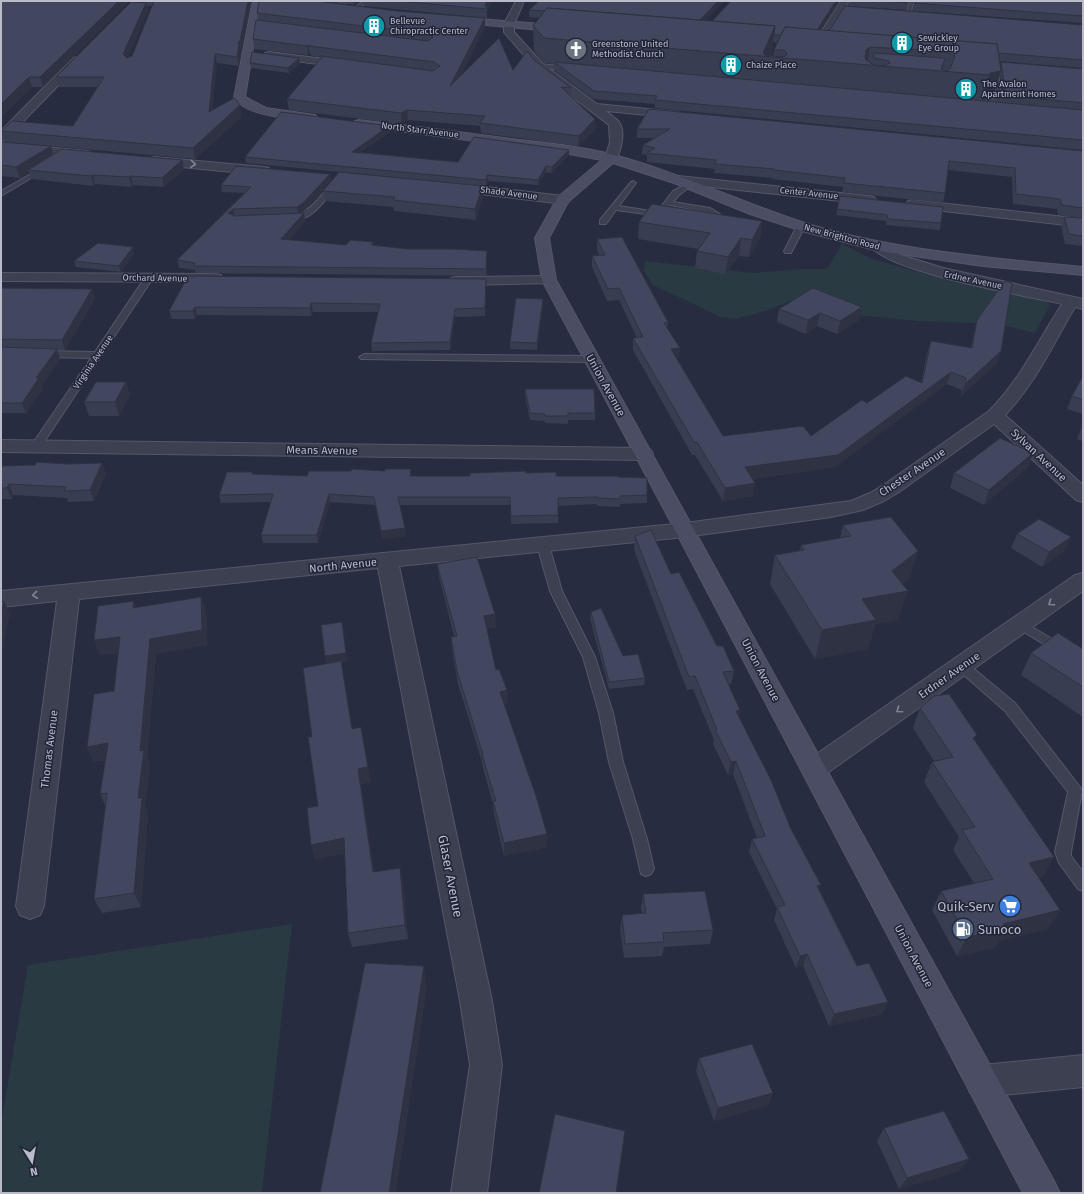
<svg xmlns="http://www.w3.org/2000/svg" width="1084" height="1194" font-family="'Fira Sans',sans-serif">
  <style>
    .green { fill: #293a42 }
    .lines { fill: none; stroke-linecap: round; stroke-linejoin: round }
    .lane-casing { stroke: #545769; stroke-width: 2 }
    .street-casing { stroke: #545769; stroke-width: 2 }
    .secondary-casing { stroke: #545769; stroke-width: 2 }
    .lane { fill: #3c4051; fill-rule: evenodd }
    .street { fill: #3c4051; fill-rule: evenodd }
    .secondary { fill: #4a4d64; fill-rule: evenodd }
    .wall { fill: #393d52; fill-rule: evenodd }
    .shaded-wall { fill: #2e3242 }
    .building { fill: #42475f; stroke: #2e3242; fill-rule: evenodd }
    .oneway { stroke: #818494 }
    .labels { text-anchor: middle; stroke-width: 3; stroke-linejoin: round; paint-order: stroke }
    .far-poi-label { font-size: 9px; fill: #b9bbcb; stroke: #202437; text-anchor: start }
    .far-street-label { font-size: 9px; fill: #b9bbcb; stroke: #202437 }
    .street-label { font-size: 11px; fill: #b9bbcb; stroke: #202437 }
    .near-street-label { font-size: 13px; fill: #b9bbcb; stroke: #202437 }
    .near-poi-label { font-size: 13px; fill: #b9bbcb; stroke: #202437; text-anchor: end }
  </style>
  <rect width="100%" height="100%" fill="#272c41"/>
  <g class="green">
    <path d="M842 244 872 259 929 275 1040 299 1050 304 1035 333 998 324 917 321 847 314 803 296 765 311 736 319 721 317 653 285 644 271 645 261 753 273 801 269H827Z"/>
    <path d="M292 924 262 1193H1V1124L28 965Z"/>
  </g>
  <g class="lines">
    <g class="lane-casing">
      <g id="lane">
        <path d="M343 1H349L338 8 334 7Z"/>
        <path d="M364 1H369L357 10H353V8Z"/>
        <path d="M910 1H914L910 15 908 16 906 15Z"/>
        <path d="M539 64 570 67 573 69 570 71 537 67V65Z"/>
        <path d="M993 69 998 70 1001 100 992 104 975 103 974 102 977 100 995 99Z"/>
        <path d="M43 167 48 168 1 196V191Z"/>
        <path d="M633 181 636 183 619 206 657 212 673 191 689 183 692 185 691 186 679 195 673 202 710 208 720 214V220L712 224H706V220L713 219V217L705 212 670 205 664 213H668V217L616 210 606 224H600V220L631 182Z"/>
        <path d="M334 182 337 184C326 200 309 225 286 221V217C312 212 316 201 332 183Z"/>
        <path d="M798 224H801L805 226 791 253H785L784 251Z"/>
        <path d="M146 276H152L153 278 40 448H32L31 446 91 358 43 357 38 354 43 351 95 352Z"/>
        <path d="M364 354 592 356 597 359 592 362 361 359 359 357Z"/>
        <path d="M543 541 547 542 549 545 562 591 595 657 613 713 623 762 647 839 654 869 651 874 646 876 641 874 633 839 609 762 599 713 583 657 550 591 537 545 539 542Z"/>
        <path d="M1020 620 1083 657V668L1016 627 1014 624 1016 621Z"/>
        <path d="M962 661 967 663 1015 703 1080 787 1082 791 1071 852V856L1083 872V891L1078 889 1059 863 1055 852 1068 792 1005 711 957 669 956 666 957 663Z"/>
      </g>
    </g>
    <g class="street-casing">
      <g id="street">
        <path d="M516 1H524L514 24V32L543 64 597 104 678 112 684 115 678 118 606 111C610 115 616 118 619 122 626 132 621 151 615 161H607L605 158 610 142 609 125 535 68 504 32V24Z"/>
        <path d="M841 1H849L818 51H812L810 49Z"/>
        <path d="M269 52 348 62 353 65 348 68 265 57 264 55 265 53Z"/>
        <path d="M77 57 81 58 82 60 81 62 5 140 1 142V131L73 58Z"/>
        <path d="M1 143 87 151 91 152 93 155 91 158 87 159 1 151Z"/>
        <path d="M154 157 265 167 269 168 271 171 269 174 265 175 150 164 148 161 150 158Z"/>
        <path d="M678 176 869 196 874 197 876 200 874 203 869 204 674 183 672 180 674 177Z"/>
        <path d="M452 183 563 196 568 197 570 200 568 203 563 204 447 190 446 187 447 184Z"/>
        <path d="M913 200 1083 219V227L908 207 906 204 908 201Z"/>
        <path d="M879 243 884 244 901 255 943 268 1083 299V309L1075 307C1053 344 1036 383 1005 415L1083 485V502L1076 500 994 424 899 492 884 501 863 510 831 517 685 537 399 566 492 1001 502 1065 487 1193H451L470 1065 460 1001 378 568 79 599 44 906 40 915 30 919 20 915 16 906 57 601 1 607V591L685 523 851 501 870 493 885 484 989 411C1020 380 1038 341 1062 304 1027 296 889 272 872 247L874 244Z"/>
        <path d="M1 273 216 274 221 275 223 278 221 281 216 282 1 281Z"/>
        <path d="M549 276 554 277 556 280 554 283 456 285 451 284 449 281 451 278 456 277Z"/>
        <path d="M1 440 644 448 651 450 653 454 651 458 644 460 1 452Z"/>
        <path d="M1083 573V591L823 776 814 779 805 776 801 769 805 762 1075 575Z"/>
        <path d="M1083 1055V1087L982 1097 970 1093 966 1081 970 1069 982 1065Z"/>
      </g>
    </g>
    <g class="secondary-casing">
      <g id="secondary">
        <path d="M255 1H266L260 5 245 97 266 108 315 115 317 117 315 119 311 120C289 118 248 117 234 98L252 4Z"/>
        <path d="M456 17 563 26 568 29 563 32 453 22 451 20Z"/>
        <path d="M359 120C410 126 460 132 511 139 545 143 580 146 614 155 681 173 744 204 811 225 899 251 991 258 1083 267V275L983 266 879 251 802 231 750 214 674 183 613 163 568 202 549 238 556 280 1054 1181 1060 1193H1023L675 530 542 280 535 238 558 197 602 160 564 153 355 125 353 123 355 121Z"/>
      </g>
    </g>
    <use href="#lane" class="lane"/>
    <use href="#street" class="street"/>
    <use href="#secondary" class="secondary"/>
  </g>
  <g class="wall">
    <path d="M1 1H129L43 87H32L1 117Z"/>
    <path d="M136 1H253L251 4 242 50 240 51 241 54 239 66 217 63 212 111 242 116 195 159 5 142 1 131 73 126 98 87H59L56 77 137 2ZM147 6H152L132 56 128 57 148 11Z"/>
    <path d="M318 1H340L337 3Z"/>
    <path d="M346 1H361L354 5 346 4Z"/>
    <path d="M364 1H492L487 11V18L364 6Z"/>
    <path d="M539 1H724L705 21 829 31 1083 25V68L999 61 1000 67 1001 62 1083 69V150L655 108V104L593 99 554 70V64L544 63 534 51 533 26 540 18 529 17V10ZM773 42 777 43 774 50 773 56H770L772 51ZM1000 75 1002 93 998 95 996 102 982 101 983 100 993 98Z"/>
    <path d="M849 1H909L906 10 848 6Z"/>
    <path d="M915 1H1083V23L913 11Z"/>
    <path d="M257 13 485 27 461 75 513 70 534 60 571 88V96L595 130 578 146 481 133 480 126 408 120 402 124 289 110 287 99 321 59V57L312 56 310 54 308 55 254 49 253 39 258 20Z"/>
    <path d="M299 58 300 63 289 73 251 68 250 63Z"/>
    <path d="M649 109 1083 151V218L1058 215 1057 209 1013 204 1012 177 948 170 945 193 943 203 842 192 843 187 772 179 773 178 714 173 715 169 647 162V155L642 154 643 145 655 138H637V129Z"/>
    <path d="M390 132 360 152 458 162 569 150V155L551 173 546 172 538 185 488 181 486 186 246 163 245 157Z"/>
    <path d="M1 142 53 155 184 169 164 187 133 185 132 187 95 184 94 186 31 179 29 172 20 178 1 176Z"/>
    <path d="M330 174 331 182 304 211 300 213 305 221 289 240 346 245 373 242V245L487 259V276L195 273V270L179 268 177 260 244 193 222 192 221 185Z"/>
    <path d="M323 191 483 196 476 220 394 211 393 207 325 201Z"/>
    <path d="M840 196 941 223 940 230 886 225V221L836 215Z"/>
    <path d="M1064 217 1083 218V246L1065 244 1061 226Z"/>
    <path d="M762 221 760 238 749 257 739 256 725 274 695 268 697 251 698 249 638 239 639 222Z"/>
    <path d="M597 239 668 322 667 328 680 348 678 360H677L723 436H811L867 403 921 383 927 353 931 341 971 348 974 332 977 320 997 363 961 396 962 390 947 384 835 467 752 479 755 483 753 496 723 501 695 455H692L633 350V338H637L619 300 607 301 592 267V256L599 255 597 250Z"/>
    <path d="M134 253 121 272 76 267 74 261Z"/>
    <path d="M188 276 486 279 485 316 455 317 450 350 372 351 371 343 378 312H313L311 316 197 315 195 319H172L169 311Z"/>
    <path d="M1 288 95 298 65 350H57L60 359 42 385 43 388 26 413H1Z"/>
    <path d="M813 288 859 320 837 334 817 326 806 334 777 322 779 309Z"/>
    <path d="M543 306 537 350 510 349V342Z"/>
    <path d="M1083 376V414L1067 409 1072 396Z"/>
    <path d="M126 382 130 395 119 416H89L84 402Z"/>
    <path d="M525 389 595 413V420H568V424L545 423V421L530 420 525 396Z"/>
    <path d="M1083 424V441L1077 439Z"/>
    <path d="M1033 453 1028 467 984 505 950 488 954 473Z"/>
    <path d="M102 463 106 474 94 501 68 502 67 498 13 495 12 499H1V466Z"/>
    <path d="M252 472 253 474 307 476H470L526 473 556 476 618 477 647 495V503L620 504V507L597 506V504L558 506V523L511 524 510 505H400L406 536 382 539 375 505 330 502 318 543H263L261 535 271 502 221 503 219 495Z"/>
    <path d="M843 525 918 551 909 579 902 584 898 620 875 624 868 649 815 659 770 584 775 555 800 551 801 545 840 538Z"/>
    <path d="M1017 534 1071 537 1064 551 1042 567 1011 548Z"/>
    <path d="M635 536 671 574 717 646 734 671 731 684H729L739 717 791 829 821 885 819 889 857 966 888 1002 882 1014 829 1026 803 966 796 968 774 920 777 909 749 852 752 839 757 838 733 774 728 775 713 744 714 740 693 689 687 690 634 550Z"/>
    <path d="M437 564 496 627 486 628 496 670 508 704H505L547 847 504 856 494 814 493 804 483 768 482 762 458 684 452 650 451 637 454 636 439 577Z"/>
    <path d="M201 597 206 612 207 645 156 654 147 756 150 765 145 806 148 812 141 907 102 913 94 899 106 807 100 794 106 760 94 762 87 747 114 691 118 653 100 655 94 640 136 608Z"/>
    <path d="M591 612 623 656 645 678 644 685 609 689 590 619Z"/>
    <path d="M342 622 347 661 341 662 352 729 371 782 361 784 374 872 403 882 408 939 352 947 348 933 345 853 315 859 318 806 312 737 326 664 325 656Z"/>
    <path d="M1083 649V717L1021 675 1031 653Z"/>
    <path d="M920 708 975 740 1043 877 1038 878 1060 910 1048 929 999 941 995 948 957 956 932 910 941 891 974 883 953 850 959 837 924 782 932 762 934 761 913 728Z"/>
    <path d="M643 894 713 930 710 944 664 947 662 956 624 958 620 929 622 915 642 914 641 908Z"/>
    <path d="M699 1058 773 1093 768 1105 714 1121 696 1071Z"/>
    <path d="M884 1128 960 1171 899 1189 877 1141Z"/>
  </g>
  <g class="shaded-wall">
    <path d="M119 1H129L43 87 40 77Z"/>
    <path d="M248 1H253L251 4 242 50 240 51 241 54 239 66 237 57 238 42Z"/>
    <path d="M354 1H361L354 5Z"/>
    <path d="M487 1H492L487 11 485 5Z"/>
    <path d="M718 1H724L692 35V28Z"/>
    <path d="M836 1H840L811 45 812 38Z"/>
    <path d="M146 3 148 11 126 63 123 54Z"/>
    <path d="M485 18V27L451 96 450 86Z"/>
    <path d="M775 26 772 51 770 57 763 56V53Z"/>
    <path d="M308 45 310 54 308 55 307 46Z"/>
    <path d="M870 47 867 65H863L866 50Z"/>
    <path d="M215 54 217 63 211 123 209 112Z"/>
    <path d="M299 58 300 63 289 73 288 68Z"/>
    <path d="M945 59 942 71 941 69Z"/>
    <path d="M1001 71 993 98 983 100 982 102 990 73Z"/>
    <path d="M29 77 32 87 1 117V104Z"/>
    <path d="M240 105 242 116 195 159 193 148Z"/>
    <path d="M407 110 408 120 402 124 401 113Z"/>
    <path d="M595 119V130L578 146 579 136Z"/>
    <path d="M389 126 390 132 352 157V152Z"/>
    <path d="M51 146 54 157 28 170 29 172 20 178 16 167Z"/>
    <path d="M569 150V155L551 173 552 167Z"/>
    <path d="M182 160 184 169 164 187 162 178Z"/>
    <path d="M546 166V172L538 185V180Z"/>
    <path d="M330 174 331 182 304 211 299 215 297 207Z"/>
    <path d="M93 175 95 184 94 186 91 176Z"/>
    <path d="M487 175 488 181 486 186V180Z"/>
    <path d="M131 176 133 185 132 187 129 177Z"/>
    <path d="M483 186V196L476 220 475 209Z"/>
    <path d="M233 209 235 216 228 213Z"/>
    <path d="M304 213 305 221 283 247 281 239Z"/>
    <path d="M762 221 760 238 749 257 752 240Z"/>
    <path d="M741 238 739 256 725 274 728 257Z"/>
    <path d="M133 247 134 253 121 272 119 266Z"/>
    <path d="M487 251V276L486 269Z"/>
    <path d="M92 289 95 298 65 350 62 340Z"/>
    <path d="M543 299V306L537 350V343Z"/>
    <path d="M311 303 313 312 311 316 310 308Z"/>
    <path d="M195 307 197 315 195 319 193 311Z"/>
    <path d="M862 307 859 320 837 334 840 321Z"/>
    <path d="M455 309V317L450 350V342Z"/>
    <path d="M820 313 817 326 806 334 808 320Z"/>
    <path d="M680 348 678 360 670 361 671 349Z"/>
    <path d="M57 349 60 359 42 385 43 388 26 413 22 403 36 378Z"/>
    <path d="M1001 351 997 363 961 396 965 384Z"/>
    <path d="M951 372 947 384 835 467 743 480 745 467Z"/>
    <path d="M126 382 130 395 119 416 115 402Z"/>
    <path d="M1033 453 1028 467 984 505 989 490Z"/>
    <path d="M102 463 106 474 94 501 90 490Z"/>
    <path d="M755 483 753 496 723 501 725 488Z"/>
    <path d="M9 484 13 495 12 499 7 488Z"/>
    <path d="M329 494 330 502 318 543 317 535Z"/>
    <path d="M405 528 406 536 382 539 381 531Z"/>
    <path d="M1071 537 1064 551 1042 567 1049 552Z"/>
    <path d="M918 551 909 579 889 595 908 591 898 620 875 624 868 649 815 659 822 630 862 599 892 571Z"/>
    <path d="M201 597 206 612 207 645 156 654 147 756 150 765 145 806 148 812 141 907 134 893 140 751 150 639Z"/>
    <path d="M4 601 10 614 1 658V616Z"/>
    <path d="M134 601 139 616 133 608Z"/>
    <path d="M495 614 496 627 484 629V616Z"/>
    <path d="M342 622 347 661 326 664 325 656Z"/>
    <path d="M120 637 126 651 100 655 94 640Z"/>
    <path d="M507 690 508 704 501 705 500 692Z"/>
    <path d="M740 710 738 724 736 711Z"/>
    <path d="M108 743 115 758 94 762 87 747Z"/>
    <path d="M736 761 733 774 728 775 731 762Z"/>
    <path d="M368 767 371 782 361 784 376 886 373 872 358 769Z"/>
    <path d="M547 834V847L504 856V843Z"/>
    <path d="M344 838 348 853 315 859 311 845Z"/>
    <path d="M1054 857 1043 877 1018 882 1029 863Z"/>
    <path d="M400 868 403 882 408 939 405 925Z"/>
    <path d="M821 885 816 898 817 886Z"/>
    <path d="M1060 910 1048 929 999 941 995 948 957 956 967 937 1003 924Z"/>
    <path d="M807 954 803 966 796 968 800 956Z"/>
    <path d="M424 966 427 987 396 1193H389Z"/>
    <path d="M888 1002 882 1014 829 1026 834 1014Z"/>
    <path d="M773 1093 768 1105 714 1121 718 1108Z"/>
    <path d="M969 1159 960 1171 899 1189 907 1178Z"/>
  </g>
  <g class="building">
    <path d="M1 1H119L40 77H29L1 104Z"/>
    <path d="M154 1H248L240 41 238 42 239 45 237 57 215 54 209 112 234 98 240 105 193 148 1 131 12 121 73 126 104 77H56L131 2 146 3 123 54 127 58 132 56Z"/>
    <path d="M259 1H316L397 11 485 18 450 86 499 38 513 70 527 51 534 60 571 88 561 87 595 119 579 136 480 123 485 116 407 110 401 113 287 99 322 57 321 56 433 71 440 66 434 62 310 46 308 45 307 46 253 39 256 20 428 41 433 37 429 34 257 13Z"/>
    <path d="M397 1H487L485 5 487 9Z"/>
    <path d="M539 1H718L700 20 547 8 545 11 529 10Z"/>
    <path d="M731 1H836L817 30 785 27 781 35H774L775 26 712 21Z"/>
    <path d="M882 1H908L907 3Z"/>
    <path d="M915 1H1078L1083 2V16L914 3Z"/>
    <path d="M845 6 1083 25V60L998 53 997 44 829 31Z"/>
    <path d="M547 8 775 26 763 53 765 55 783 57 787 55V53L783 50H774L785 27 997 44 1001 71 990 73 989 75 544 38 533 26ZM870 47 944 51 955 56 950 69 946 71 941 69 945 59 943 58 874 53V58L889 61 890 63 883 66 873 65 865 59 866 50Z"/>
    <path d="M252 52 299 58 288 68 250 63Z"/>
    <path d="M554 62 1083 110V140L655 100 657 96 594 91Z"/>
    <path d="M1001 62 1083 69V103L998 95 1005 92Z"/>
    <path d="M649 109 1083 151V208L1062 205 1060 199 1016 194 1015 168 949 161 945 193 844 183 845 178 774 170V169L715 164 716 160 647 153 655 148 643 145 670 129H637Z"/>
    <path d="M281 112 389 126 352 152 458 162 474 137 569 150 552 167 546 166 538 180 487 175 486 180 245 157Z"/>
    <path d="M1 142 51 146 16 167 1 165Z"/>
    <path d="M62 149 182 160 162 178 131 176 129 177 93 175 91 176 28 170Z"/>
    <path d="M236 166 330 174 303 203 297 207 233 209 228 213 234 216 304 213 281 239 346 245 350 240 373 242 371 245 408 249H453L487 251 486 269 194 266 195 263 177 260 251 187 221 185Z"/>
    <path d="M339 172 483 186 475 209 393 200 395 197 323 191Z"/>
    <path d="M840 196 943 207 941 223 888 219 887 215 837 209Z"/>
    <path d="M652 204 762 221 752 240 741 238 728 257 697 251 710 233 639 222Z"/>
    <path d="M1064 217 1083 218V236L1069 234Z"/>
    <path d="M622 237 668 322 664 323 680 348 671 349 723 436 803 426 811 436 862 400 867 403 906 376 922 383 931 341 972 348 977 320 1005 281 1012 283 1001 351 965 384 966 378 951 372 838 455 745 467 755 483 725 488 697 442H694L633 338 643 337 619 288 608 289 592 256 605 255 597 239Z"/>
    <path d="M98 243 133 247 119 266 74 261Z"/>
    <path d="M188 276 486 279 485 308 455 309 450 342 371 343 380 304 311 303 310 308 195 307 193 311H169Z"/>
    <path d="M1 288 92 289 62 340 1 339Z"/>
    <path d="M813 288 862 307 840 321 820 313 808 320 779 309Z"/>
    <path d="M516 298 543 299 537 343 510 342Z"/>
    <path d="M1 347 57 349 36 378H39L22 403H1Z"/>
    <path d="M1083 376V400L1072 396Z"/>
    <path d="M96 382H126L115 402H84Z"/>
    <path d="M525 389H594L595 413H568V416H545V414L530 413Z"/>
    <path d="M1000 438 1033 453 989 490 954 473Z"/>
    <path d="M37 462 68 464 102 463 90 490 64 491 66 487 9 484 7 488H1V466L35 465Z"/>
    <path d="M352 469 385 471V469H411L410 476H470V473L526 471V473L556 472V476H618V477L647 478V495L620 496V499L597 498V497L558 498V515L511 516 510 497H398L405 528 381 531 374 497 329 494 317 535H261L273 494 219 495 227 472H252V474L307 476 309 471H351Z"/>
    <path d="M891 517 918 551 892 571 908 591 862 599 876 620 822 630 775 555 804 550 801 545 851 536 843 525Z"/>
    <path d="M1039 519 1071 537 1049 552 1017 534Z"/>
    <path d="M651 530 671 574 679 572 717 646H723L734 671 723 672 740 710 736 711 771 780 791 829 821 885 817 886 857 966 869 963 888 1002 834 1014 807 954 800 956 777 907 785 905 752 839 765 836 736 761 731 762 715 730H717L695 676 689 677 635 536Z"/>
    <path d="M477 557 495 614 484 616 496 670 499 669 507 690 500 692 536 796 547 834 504 843 493 801H496L482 755H483L457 671 451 637 457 636 437 564Z"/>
    <path d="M201 597 202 630 150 639 140 751 144 750 138 798H142L134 893 94 899 107 793 100 794 108 743 87 747 94 694 114 691 120 637 94 640 98 606 134 601 133 608Z"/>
    <path d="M4 601 1 616V602Z"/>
    <path d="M601 608 623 656 638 654 645 678 609 682 591 612Z"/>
    <path d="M342 622 346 653 325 656 321 625Z"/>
    <path d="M1058 633 1083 649V687L1031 653Z"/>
    <path d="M341 661 352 729 361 727 368 767 358 769 373 872 400 868 405 925 348 933 344 838 311 845 307 808 318 806 308 737H312L303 668Z"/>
    <path d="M949 694 977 735 973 738 1054 857 1029 863 1060 910 1003 924 1006 929 967 937 941 891 993 879 962 830 975 827 932 762 953 757 920 708 934 696Z"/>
    <path d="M705 891 713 930 663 933 664 942 625 944 622 915 646 913 643 894Z"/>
    <path d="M365 963 424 966 389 1193H320Z"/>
    <path d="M752 1044 773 1093 718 1108 699 1058Z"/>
    <path d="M944 1111 969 1159 907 1178 884 1128Z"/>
    <path d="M555 1114 625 1131 616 1193H539Z"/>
  </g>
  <defs><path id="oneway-chevron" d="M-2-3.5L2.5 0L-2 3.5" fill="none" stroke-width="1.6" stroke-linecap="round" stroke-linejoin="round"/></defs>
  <g class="oneway">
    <use href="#oneway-chevron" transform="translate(193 164) rotate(5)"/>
    <use href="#oneway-chevron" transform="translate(35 595) rotate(174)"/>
    <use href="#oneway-chevron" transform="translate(1051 603) rotate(145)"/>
    <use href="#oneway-chevron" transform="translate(899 710) rotate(145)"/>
  </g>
  <defs>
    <g id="building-disc" transform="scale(1.15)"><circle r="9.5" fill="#0f9aa8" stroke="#202437"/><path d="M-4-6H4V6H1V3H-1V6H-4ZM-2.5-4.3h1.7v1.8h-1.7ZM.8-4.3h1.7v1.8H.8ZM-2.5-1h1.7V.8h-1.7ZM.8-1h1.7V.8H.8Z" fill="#fff"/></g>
    <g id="church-disc" transform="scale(1.15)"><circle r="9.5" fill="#6b7280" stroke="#202437"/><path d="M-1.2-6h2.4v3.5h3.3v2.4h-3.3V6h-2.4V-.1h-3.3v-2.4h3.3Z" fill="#fff"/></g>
    <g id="supermarket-disc" transform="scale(1.15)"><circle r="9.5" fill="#3f7fe0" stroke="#202437"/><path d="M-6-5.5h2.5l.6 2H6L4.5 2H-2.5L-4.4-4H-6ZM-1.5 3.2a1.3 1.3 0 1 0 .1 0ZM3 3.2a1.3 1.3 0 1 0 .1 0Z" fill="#fff"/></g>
    <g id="fuel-disc" transform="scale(1.15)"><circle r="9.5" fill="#5c6f8a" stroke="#202437"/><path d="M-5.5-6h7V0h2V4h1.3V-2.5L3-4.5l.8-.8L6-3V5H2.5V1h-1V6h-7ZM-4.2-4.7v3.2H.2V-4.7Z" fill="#fff"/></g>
  </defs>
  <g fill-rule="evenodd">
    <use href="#building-disc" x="374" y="26"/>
    <use href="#building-disc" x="902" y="43"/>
    <use href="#church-disc" x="576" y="49"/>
    <use href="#building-disc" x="731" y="65"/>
    <use href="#building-disc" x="966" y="89"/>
    <use href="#supermarket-disc" x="1010" y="906"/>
    <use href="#fuel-disc" x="963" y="929"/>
  </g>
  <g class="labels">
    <g class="far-poi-label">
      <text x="390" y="24">Bellevue<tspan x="390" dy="10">Chiropractic Center</tspan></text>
      <text x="918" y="41">Sewickley<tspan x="918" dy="10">Eye Group</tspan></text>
      <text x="592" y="47">Greenstone United<tspan x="592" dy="10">Methodist Church</tspan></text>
      <text x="746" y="68">Chaize Place</text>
      <text x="982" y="87">The Avalon<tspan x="982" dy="10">Apartment Homes</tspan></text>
    </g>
    <g class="far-street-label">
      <text transform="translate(420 130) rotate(7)" y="3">North Starr Avenue</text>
      <text transform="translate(509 193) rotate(7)" y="3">Shade Avenue</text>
      <text transform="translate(809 193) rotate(6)" y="3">Center Avenue</text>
      <text transform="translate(842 237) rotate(15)" y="3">New Brighton Road</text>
      <text transform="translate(155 278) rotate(1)" y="3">Orchard Avenue</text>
      <text transform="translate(973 280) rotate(12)" y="3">Erdner Avenue</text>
      <text transform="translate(93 362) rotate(-56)" y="3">Virginia Avenue</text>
    </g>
    <g class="street-label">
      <text transform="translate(606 385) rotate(61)" y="4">Union Avenue</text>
      <text transform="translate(322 450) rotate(1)" y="4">Means Avenue</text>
      <text transform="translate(1039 455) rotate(43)" y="4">Sylvan Avenue</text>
      <text transform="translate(912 472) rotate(-34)" y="4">Chester Avenue</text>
      <text transform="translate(343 565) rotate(-6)" y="4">North Avenue</text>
      <text transform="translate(761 670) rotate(62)" y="4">Union Avenue</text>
      <text transform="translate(949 675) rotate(-35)" y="4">Erdner Avenue</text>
      <text transform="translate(49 749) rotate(-83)" y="4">Thomas Avenue</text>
      <text transform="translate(914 956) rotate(62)" y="4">Union Avenue</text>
    </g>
    <g class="near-street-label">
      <text transform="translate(451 876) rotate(79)" y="5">Glaser Avenue</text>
    </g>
    <g class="near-poi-label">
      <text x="994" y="911">Quik-Serv</text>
      <text x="978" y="934" text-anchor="start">Sunoco</text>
    </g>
  </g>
  <rect width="1084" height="1194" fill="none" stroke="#b9bbcb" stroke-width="4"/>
  <g transform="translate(32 1162) rotate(169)" stroke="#202437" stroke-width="3" paint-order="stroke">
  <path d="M0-3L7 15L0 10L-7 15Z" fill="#b9bbcb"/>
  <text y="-6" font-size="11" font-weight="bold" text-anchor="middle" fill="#b9bbcb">N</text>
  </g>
</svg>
